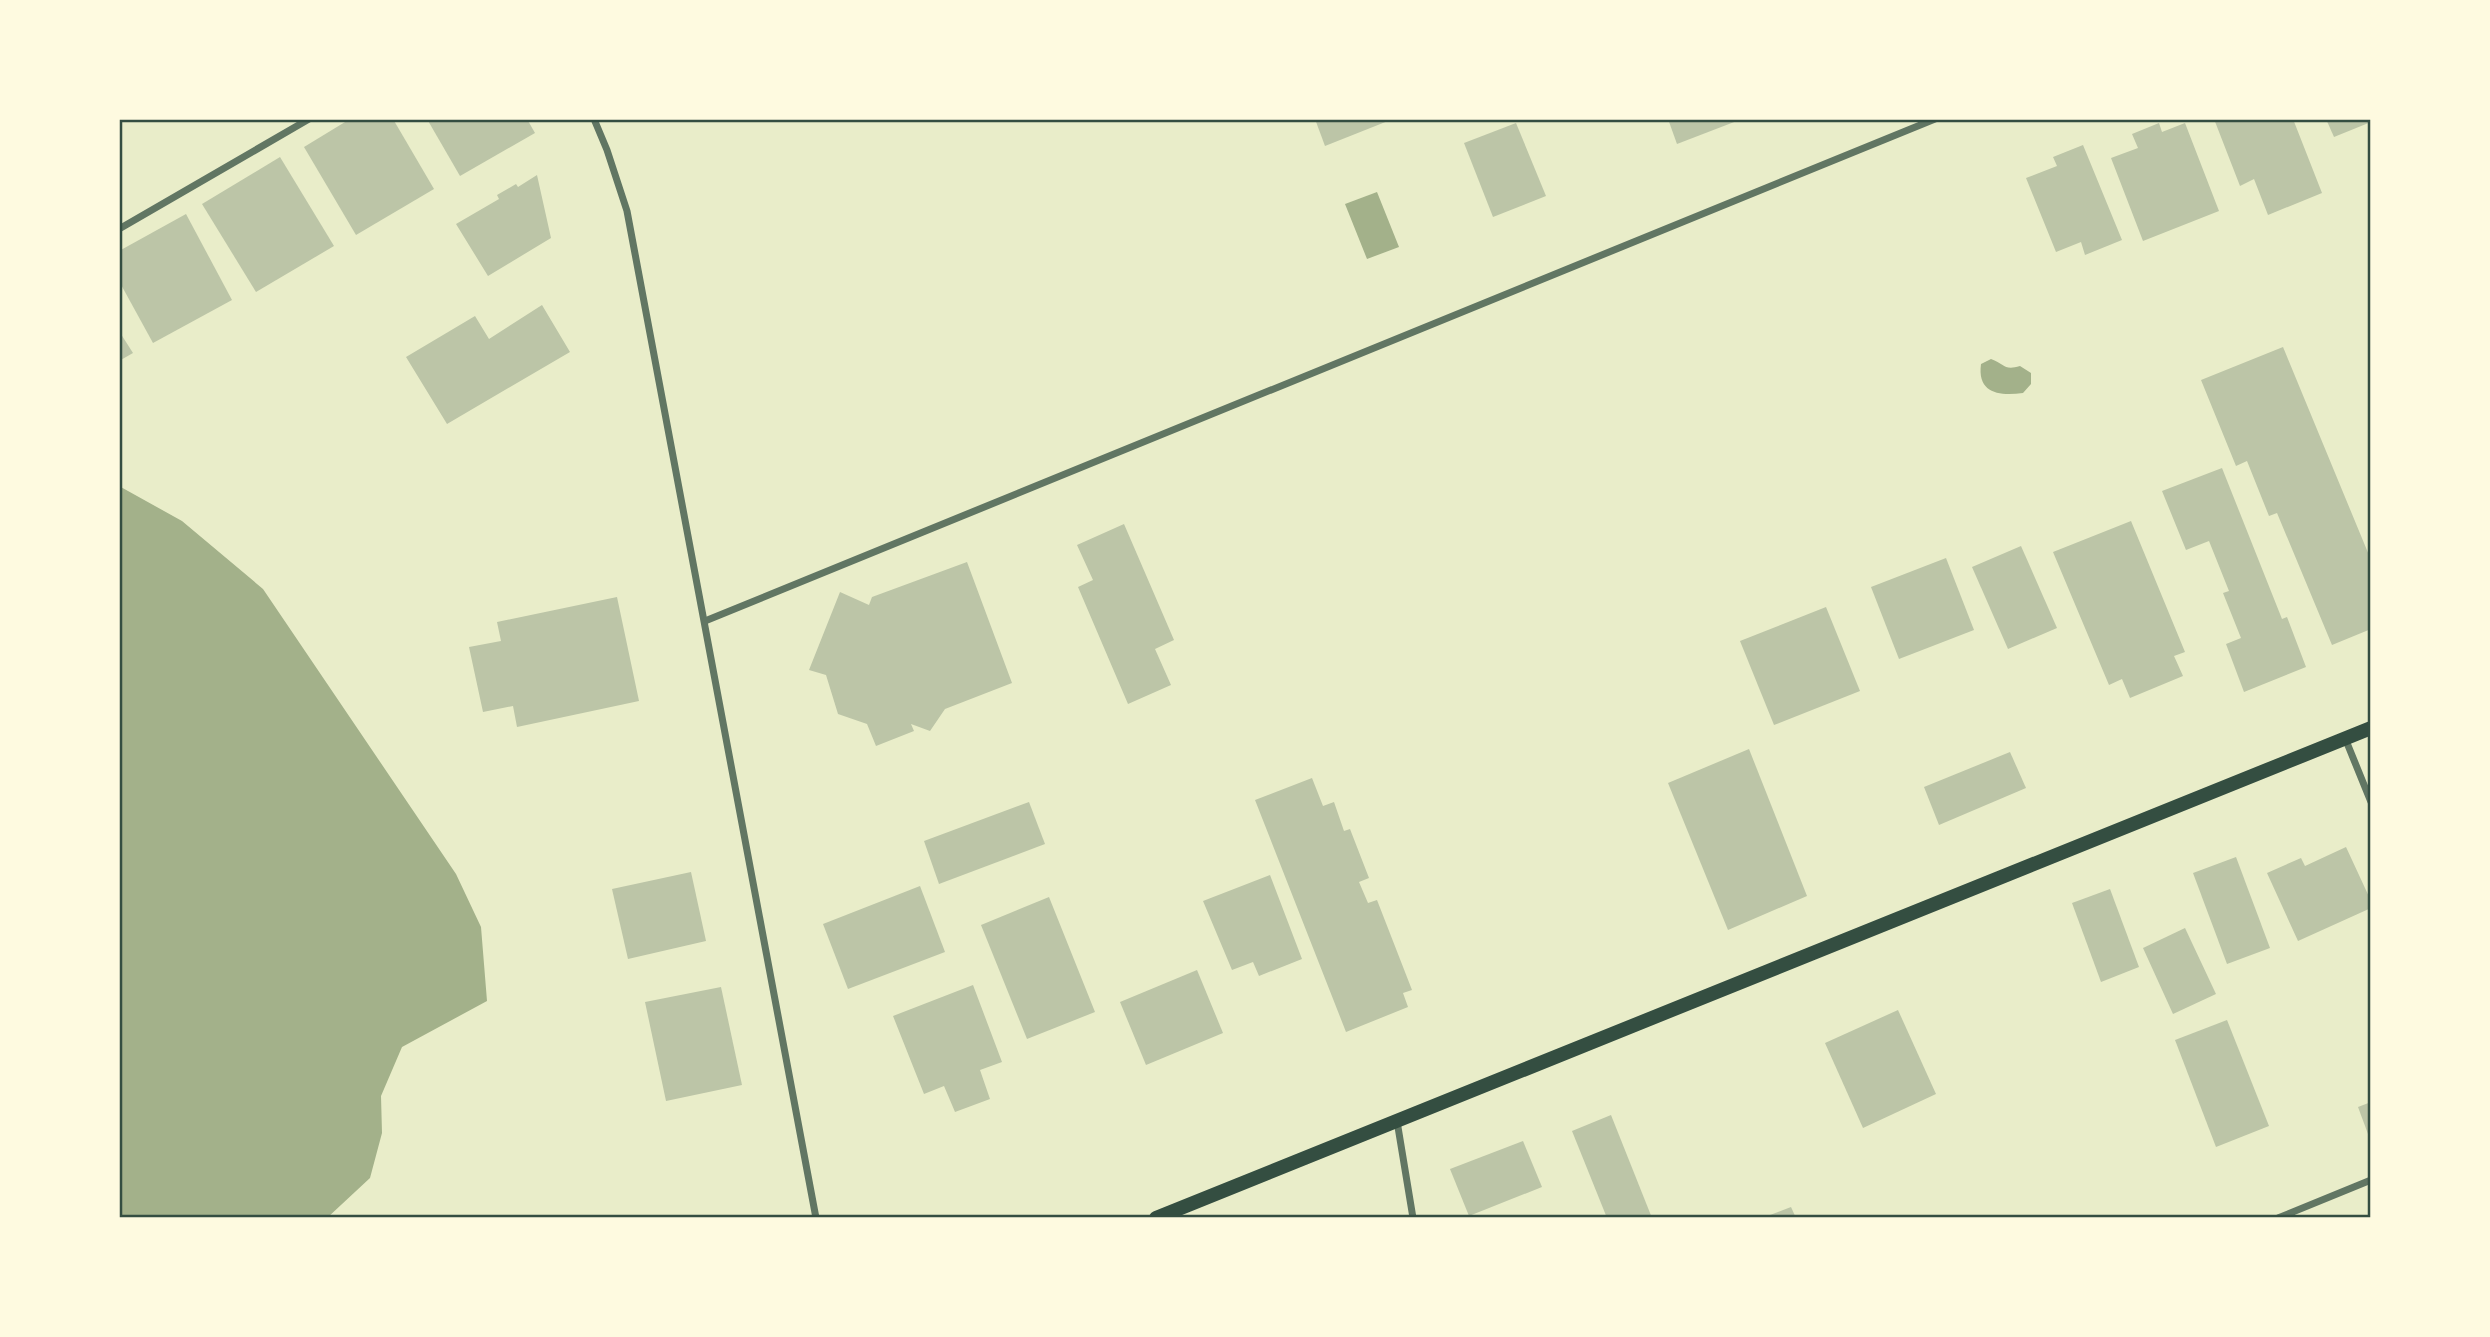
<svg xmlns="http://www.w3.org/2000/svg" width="2490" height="1337" font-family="Bitter,serif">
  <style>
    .water { fill: #a3b18a }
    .building { fill: #bcc5a7 }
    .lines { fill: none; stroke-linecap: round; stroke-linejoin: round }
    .minor { stroke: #617663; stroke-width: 7 }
    .secondary { stroke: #344e41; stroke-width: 14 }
    .neatline { fill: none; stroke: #344e41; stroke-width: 2.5 }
  </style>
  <rect width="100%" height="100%" fill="#e9edc9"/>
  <g class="water">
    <path d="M1377 192 1399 247 1367 259 1345 204Z"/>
    <path d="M1991 359C2005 364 2004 371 2020 366L2031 373V384L2023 393C2000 396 1977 394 1981 364Z"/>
    <path d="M119 486 182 521 263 589 456 874 481 927 487 1001 402 1047 381 1096 382 1133 370 1178 327 1218H119Z"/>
  </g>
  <g class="building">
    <path d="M350 119H393L434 189 356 235 304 147Z"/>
    <path d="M427 119H527L535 133 460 176Z"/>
    <path d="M1315 119H1393L1325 146Z"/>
    <path d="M1668 119H1742L1677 144Z"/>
    <path d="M2214 119H2293L2322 193 2268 215 2254 179 2240 186Z"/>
    <path d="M2326 119H2371V122L2334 137Z"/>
    <path d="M1516 123 1546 196 1493 217 1464 143Z"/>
    <path d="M2159 123 2162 132 2185 123 2219 211 2143 241 2111 158 2138 148 2132 134Z"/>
    <path d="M2083 145 2122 240 2085 255 2081 242 2056 252 2026 178 2057 166 2053 157Z"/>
    <path d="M280 157 334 246 256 292 202 204Z"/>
    <path d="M537 175 551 238 488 276 456 224 499 199 497 195 516 184 518 187Z"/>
    <path d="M186 214 232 300 153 343 119 281V251Z"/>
    <path d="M542 305 570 352 447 424 406 357 475 316 489 339Z"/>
    <path d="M119 331 133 353 119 361Z"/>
    <path d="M2283 347 2371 560V629L2332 645 2277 513 2269 516 2247 461 2236 466 2201 380Z"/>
    <path d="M2222 468 2282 619 2287 617 2306 667 2244 692 2226 644 2241 638 2223 593 2229 591 2209 541 2186 550 2162 491Z"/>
    <path d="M2131 521 2185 652 2174 656 2183 676 2130 698 2122 679 2109 685 2053 552Z"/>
    <path d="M1124 524 1174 640 1155 649 1171 685 1128 704 1078 587 1093 580 1077 545Z"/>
    <path d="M2021 546 2057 628 2008 649 1972 567Z"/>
    <path d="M1946 558 1974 630 1899 659 1871 587Z"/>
    <path d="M967 562 1012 683 945 709 930 731 911 724 914 731 876 746 867 724 838 714 826 675 809 670 840 592 869 605 872 597Z"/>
    <path d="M617 597 639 701 517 727 513 706 483 712 469 647 501 641 497 622Z"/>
    <path d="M1826 607 1860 691 1774 725 1740 641Z"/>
    <path d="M1749 749 1807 896 1728 930 1668 783Z"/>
    <path d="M2010 752 2026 788 1939 825 1924 787Z"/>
    <path d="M1312 778 1323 806 1334 802 1344 831 1350 829 1369 878 1359 882 1368 903 1377 900 1412 990 1403 993 1408 1007 1346 1032 1255 800Z"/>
    <path d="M1029 802 1045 844 939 884 924 841Z"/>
    <path d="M2346 847 2371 901V908L2298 941 2267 873 2301 858 2305 866Z"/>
    <path d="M2236 857 2270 948 2227 964 2193 873Z"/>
    <path d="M691 872 706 941 628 959 612 889Z"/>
    <path d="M1270 875 1302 959 1259 976 1253 962 1232 970 1203 901Z"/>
    <path d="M920 886 945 952 848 989 823 924Z"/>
    <path d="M2110 889 2139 967 2101 982 2072 903Z"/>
    <path d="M1049 897 1095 1012 1027 1039 981 925Z"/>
    <path d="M2185 928 2216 994 2173 1014 2143 948Z"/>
    <path d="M1197 970 1223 1033 1146 1065 1120 1002Z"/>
    <path d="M973 985 1002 1062 980 1070 990 1099 955 1112 944 1086 924 1094 893 1016Z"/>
    <path d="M721 987 742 1085 666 1101 645 1002Z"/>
    <path d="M1898 1010 1936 1094 1863 1128 1825 1043Z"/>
    <path d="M2227 1020 2269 1126 2216 1147 2175 1040Z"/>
    <path d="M2371 1102V1133L2368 1134 2358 1107Z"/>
    <path d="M1611 1115 1652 1218H1607L1572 1131Z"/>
    <path d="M1523 1141 1542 1187 1469 1216 1450 1169Z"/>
    <path d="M1791 1207 1796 1218H1762Z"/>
  </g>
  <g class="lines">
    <g class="minor">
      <path d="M594 119 607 150 627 211 816 1218"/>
      <path d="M119 229 309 119"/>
      <path d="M705 621 1935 119"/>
      <path d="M2345 738 2371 802"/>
      <path d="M1397 1121 1413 1218"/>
      <path d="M2278 1218 2371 1180"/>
    </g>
    <path class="secondary" d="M1156 1218 2371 728"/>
  </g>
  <rect width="2490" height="1337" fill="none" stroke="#fefae0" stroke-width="242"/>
  <rect x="121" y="121" width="2248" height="1095" class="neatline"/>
</svg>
